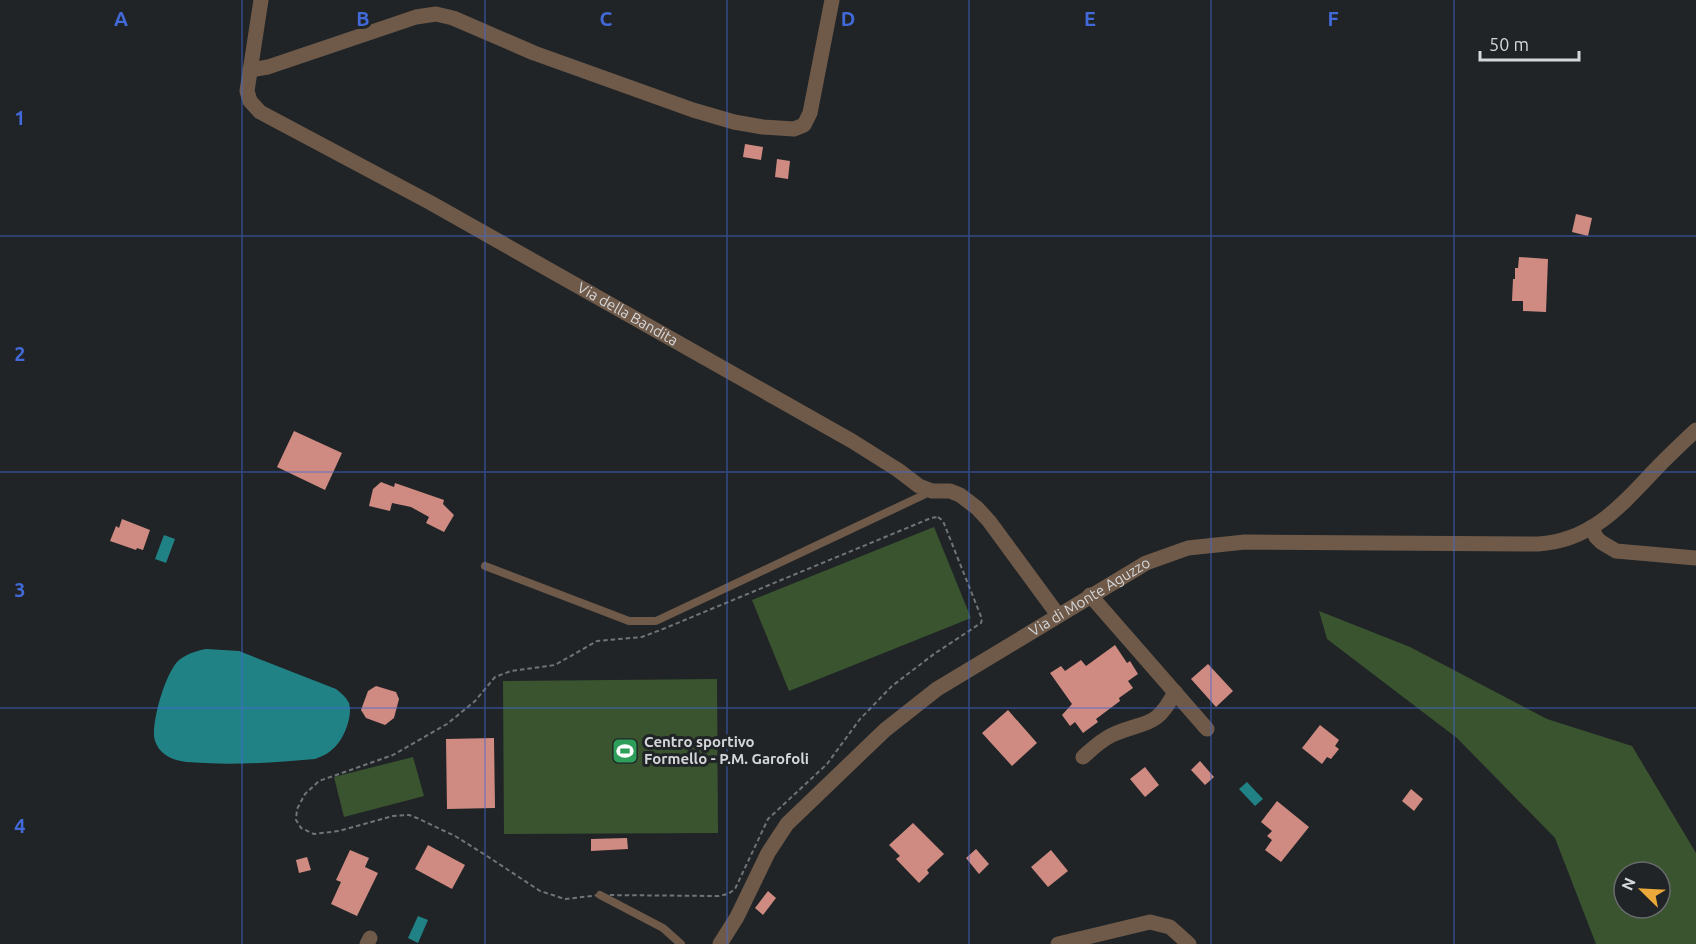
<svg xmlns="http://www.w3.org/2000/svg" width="1696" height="944" font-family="Ubuntu,sans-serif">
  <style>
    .green { fill: #3a542f; fill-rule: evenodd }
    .water { fill: #218286 }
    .building { fill: #cf8b81 }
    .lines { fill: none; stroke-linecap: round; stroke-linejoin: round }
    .path { stroke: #717477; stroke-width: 2; stroke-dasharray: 4.5 3; stroke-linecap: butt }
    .lane { stroke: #6f5a49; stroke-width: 8 }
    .street { stroke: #6f5a49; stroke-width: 15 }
    .grid { fill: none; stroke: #4269d8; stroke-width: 1.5; stroke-opacity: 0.55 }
    .labels { text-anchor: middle; stroke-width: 6; stroke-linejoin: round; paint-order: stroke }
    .street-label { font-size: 15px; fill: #d4d6d9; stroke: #202427 }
    .poi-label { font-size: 15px; font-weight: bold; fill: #d4d6d9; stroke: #202427; text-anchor: start }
    .grid-label { font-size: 20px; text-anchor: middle; font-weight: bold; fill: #4269d8; stroke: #202427; stroke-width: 6; stroke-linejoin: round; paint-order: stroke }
  </style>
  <rect width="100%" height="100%" fill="#202427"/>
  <g class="green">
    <path d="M934 527 971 618 789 691 752 600Z"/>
    <path d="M1319 611 1410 647 1547 719 1632 746 1696 853V944H1596L1555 838 1457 738 1327 639ZM1624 872H1660V908H1624Z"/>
    <path d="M717 679 718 833 504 834 503 681Z"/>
    <path d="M413 757 424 796 344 817 334 777Z"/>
  </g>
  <g class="water">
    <path d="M164 535 175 539 166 563 155 559Z"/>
    <path d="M206 649 239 651 336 689C341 693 346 697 349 703 353 716 344 738 335 747 329 753 323 756 315 759 278 762 242 765 205 763 193 762 180 763 169 757 161 753 155 745 154 736 153 717 165 676 177 662 185 654 196 651 206 649Z"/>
    <path d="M1247 782 1263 799 1255 806 1239 789Z"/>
    <path d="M418 916 428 920 418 943 408 938Z"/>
  </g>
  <g class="building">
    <path d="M745 144 763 147 761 160 743 157Z"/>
    <path d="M777 159 790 161 788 179 775 177Z"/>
    <path d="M1576 214 1592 218 1588 236 1572 232Z"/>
    <path d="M1519 257 1548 259 1546 312 1523 311V301H1512L1513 279H1515V268H1518Z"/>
    <path d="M294 431 342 453 325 490 277 467Z"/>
    <path d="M381 482 394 487 395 483 444 500 443 504 454 515 444 532 426 523 429 517 411 507 392 503 390 511 369 506 373 489Z"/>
    <path d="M122 519 150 530 143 550 137 548 136 550 110 541 116 526 119 528Z"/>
    <path d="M1115 645 1127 663 1130 661 1138 674 1128 681 1133 688 1119 698 1120 701 1096 719 1098 722 1083 733 1075 722 1070 726 1062 715 1072 704 1050 673 1061 666 1065 671 1081 660 1086 666Z"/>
    <path d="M1208 664 1233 691 1216 707 1191 679Z"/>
    <path d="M376 686 396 692 399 699 394 718 385 725 366 718 361 710 368 691Z"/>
    <path d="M1008 710 1037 743 1012 766 982 733Z"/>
    <path d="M1320 725 1339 740 1335 746 1339 749 1331 759 1327 757 1322 764 1302 748Z"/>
    <path d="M494 738 495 808 447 809 446 739Z"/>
    <path d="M1200 761 1214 777 1205 785 1191 770Z"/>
    <path d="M1145 767 1159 785 1145 797 1130 779Z"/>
    <path d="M1411 789 1423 799 1414 811 1402 801Z"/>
    <path d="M1277 801 1309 827 1281 862 1265 850 1272 840 1267 836 1272 831 1261 822Z"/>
    <path d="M913 823 944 854 927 870 929 873 919 883 896 859 900 856 889 845Z"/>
    <path d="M627 838 628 849 591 851V839Z"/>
    <path d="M428 845 465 865 452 889 415 869Z"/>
    <path d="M976 849 989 864 979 874 966 858Z"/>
    <path d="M350 850 369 858 365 867 378 873 357 916 331 904 341 882 336 880Z"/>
    <path d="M1051 850 1068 871 1048 887 1031 867Z"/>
    <path d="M307 857 311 870 299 873 296 860Z"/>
    <path d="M768 891 776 898 763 915 755 908Z"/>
  </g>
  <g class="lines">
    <path class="path" d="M938 517 943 521 982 619 981 623 934 654 892 686 860 719 827 764 768 819 735 889 728 894 719 896 600 895 565 899 540 891 487 856 455 836 417 818 409 815 393 816 339 831 314 834 301 828 296 820 297 809 305 794 319 781 393 755 447 724 475 701 495 677 511 671 555 665 597 641 642 637 663 629 931 518Z"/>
    <g class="lane">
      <path d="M485 566 629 621H656L932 491"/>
      <path d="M600 895 663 928 681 944"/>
    </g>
    <g class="street">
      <path id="s1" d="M261 0 247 91 250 101 260 112 431 203 852 441 898 470 919 486 932 491H950L960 495 977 508 989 521 1058 615"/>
      <path d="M250 70 268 67 416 17 436 14 453 18 534 53 693 110 734 122 763 127 794 129 804 125 810 113 832 0"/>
      <path d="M1592 527 1596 537 1601 542 1616 551 1696 558"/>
      <path d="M1090 595 1207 729"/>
      <path d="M1083 757C1092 749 1101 740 1112 735 1146 720 1156 729 1175 692"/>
      <path d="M367 944 370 938"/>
      <path id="s2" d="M720 944 737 917 768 853 787 824 885 730 937 689 1146 563 1188 548 1245 542 1538 544C1590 541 1619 508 1653 472 1666 458 1681 444 1696 430"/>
      <path d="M1058 944 1150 922 1170 927 1189 944"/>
    </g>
  </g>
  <path class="grid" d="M242 0V944M485 0V944M727 0V944M969 0V944M1211 0V944M1454 0V944M0 236H1696M0 472H1696M0 708H1696"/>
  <defs>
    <g id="stadium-square" transform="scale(1.35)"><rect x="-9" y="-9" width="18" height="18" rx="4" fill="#2e9e5b" stroke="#202427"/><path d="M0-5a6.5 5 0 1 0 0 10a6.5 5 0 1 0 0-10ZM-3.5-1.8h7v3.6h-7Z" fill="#fff"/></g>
  </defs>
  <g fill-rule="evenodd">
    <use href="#stadium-square" x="625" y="751"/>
  </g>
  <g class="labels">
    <g class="street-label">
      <text dy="5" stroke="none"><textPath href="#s1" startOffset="537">Via della Bandita</textPath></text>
      <text dy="5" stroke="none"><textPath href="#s2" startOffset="518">Via di Monte Aguzzo</textPath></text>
    </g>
    <g class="poi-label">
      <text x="644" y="747">Centro sportivo<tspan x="644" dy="17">Formello - P.M. Garofoli</tspan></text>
    </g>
  </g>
  <g class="grid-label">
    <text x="121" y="26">A</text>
    <text x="363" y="26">B</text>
    <text x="606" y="26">C</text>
    <text x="848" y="26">D</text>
    <text x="1090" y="26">E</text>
    <text x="1333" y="26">F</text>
    <text x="20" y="125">1</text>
    <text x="20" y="361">2</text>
    <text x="20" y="597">3</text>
    <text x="20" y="833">4</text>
  </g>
  <g transform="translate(1642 890) rotate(294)"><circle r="28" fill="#202427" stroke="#686b6e" stroke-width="1.5"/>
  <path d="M0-4.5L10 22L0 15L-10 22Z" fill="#eca93a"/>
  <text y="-9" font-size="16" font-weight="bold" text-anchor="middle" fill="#d4d6d9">N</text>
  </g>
  <path d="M1480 51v9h99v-9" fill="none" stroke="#d4d6d9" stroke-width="3"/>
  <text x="1489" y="51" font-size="18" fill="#d4d6d9" stroke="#202427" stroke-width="4.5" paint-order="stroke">50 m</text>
</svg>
